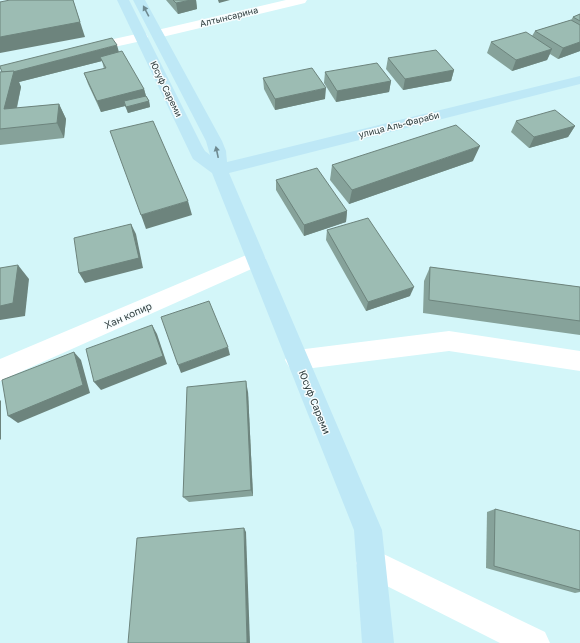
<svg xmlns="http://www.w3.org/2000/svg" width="580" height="643" font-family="'Golos Text',sans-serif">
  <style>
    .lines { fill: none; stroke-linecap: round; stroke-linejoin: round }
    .minor { fill: #fff; fill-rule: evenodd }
    .secondary { fill: #bee8f6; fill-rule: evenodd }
    .wall { fill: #86a29a }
    .shaded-wall { fill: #6d847d }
    .building { fill: #9cbcb3; stroke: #6d847d }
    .oneway { fill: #6f8a91 }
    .labels { text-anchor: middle; stroke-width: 3; stroke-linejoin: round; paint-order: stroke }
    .far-street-label { font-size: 9px; fill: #2f3d3e; stroke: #f7fdfe }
    .street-label { font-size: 10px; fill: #2f3d3e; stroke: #f7fdfe }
  </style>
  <rect width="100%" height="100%" fill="#d3f6f9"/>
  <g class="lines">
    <g class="minor">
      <path d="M286 0H307L305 3 158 38 153 37 151 34 153 31Z"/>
      <path d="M141 33 146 34 148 37 146 40 87 53 82 52 80 49 82 46Z"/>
      <path d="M256 251 263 254 266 259 263 264 0 381V359Z"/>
      <path d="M449 331 580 351V371L449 351 297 370 289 367 285 360 289 353 297 350Z"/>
      <path d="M371 548 545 632 550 643H500L361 573 356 563 361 553Z"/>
    </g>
    <path class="secondary" d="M117 0H129L202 146 205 151 210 155 206 141 133 0H145L222 141 226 151 227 162 580 76V84L229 173 382 530 394 643H362L354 530 212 173 193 159 191 155Z"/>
  </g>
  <g class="wall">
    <path d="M166 0H196L197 9 178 14Z"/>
    <path d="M580 14V51L558 59 550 54 547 60 512 71 487 53 491 42 532 36 535 31 571 20 573 17Z"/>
    <path d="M119 52 144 89 146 96 149 101 150 107 128 113 125 106 101 112 88 84 84 73 104 69 102 61 19 82 21 87 17 108 59 104 66 119 64 138 0 145V72Z"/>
    <path d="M388 58 454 70 451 81 403 90 386 69Z"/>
    <path d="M325 72 391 81 389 92 336 102 324 83Z"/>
    <path d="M263 78 325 99 275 110 264 89Z"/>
    <path d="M516 121 575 126 568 137 529 148 511 132Z"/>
    <path d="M473 161 349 204 330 180 332 165Z"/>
    <path d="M276 180 347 211 346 222 304 236 276 190Z"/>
    <path d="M327 230 410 296 366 311 326 240Z"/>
    <path d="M430 267 580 287V335L423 313 424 281Z"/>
    <path d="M248 392 253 496 189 502 183 497Z"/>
    <path d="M495 509 580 531V592L575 593 486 568 487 512Z"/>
  </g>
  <g class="shaded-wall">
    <path d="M73 0 85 37 0 53V37Z"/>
    <path d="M191 0H196L197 9 178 14 176 3Z"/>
    <path d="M218 0H230L219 3Z"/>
    <path d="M580 42V51L558 59 563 48Z"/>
    <path d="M117 45 120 56 100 57 102 61 19 82 21 87 13 124 4 109 3 74Z"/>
    <path d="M552 49 547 60 512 71 516 60Z"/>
    <path d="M454 70 451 81 403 90 405 79Z"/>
    <path d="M391 81 389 92 336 102 337 91Z"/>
    <path d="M326 88 325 99 275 110V99Z"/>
    <path d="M144 89 147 100 124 101 125 106 101 112 97 101Z"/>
    <path d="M149 101 150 107 128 113 126 107Z"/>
    <path d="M59 104 66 119 64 138 57 123Z"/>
    <path d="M575 126 568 137 529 148 534 137Z"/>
    <path d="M480 146 473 161 349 204 352 190Z"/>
    <path d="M188 201 192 215 146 229 141 215Z"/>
    <path d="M347 211 346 222 304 236V225Z"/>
    <path d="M131 224 136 234 143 268 85 283 79 273Z"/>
    <path d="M18 265 29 279 25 316 0 320V306Z"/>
    <path d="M414 287 410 296 366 311 368 302Z"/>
    <path d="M152 325 157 334 167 364 101 390 94 382Z"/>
    <path d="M228 347 230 355 181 373 178 365Z"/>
    <path d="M74 352 81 360 90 393 18 423 8 416Z"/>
    <path d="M246 381 248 392 253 496 251 490Z"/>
    <path d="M0 400 1 401V439L0 440Z"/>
    <path d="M244 528 246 532 250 643H247Z"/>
  </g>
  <g class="building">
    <path d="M10 0H73L80 22 0 37V2Z"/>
    <path d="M173 0H191L176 3Z"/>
    <path d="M580 14V21L573 17Z"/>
    <path d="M571 20 580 25V42L563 48 535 31Z"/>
    <path d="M526 32 552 49 516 60 491 42Z"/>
    <path d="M112 38 117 45 13 72H2L0 67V66Z"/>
    <path d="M436 50 454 70 405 79 388 58Z"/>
    <path d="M122 51 144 89 97 101 84 73 106 68 100 57Z"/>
    <path d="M377 63 391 81 337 91 325 72Z"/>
    <path d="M312 68 326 88 275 99 263 78Z"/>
    <path d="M14 71 4 109 59 104 57 123 0 129V72Z"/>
    <path d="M146 96 149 101 126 107 124 101Z"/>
    <path d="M555 110 575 126 534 137 516 121Z"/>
    <path d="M153 121 188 201 141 215 110 131Z"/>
    <path d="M456 125 480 146 352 190 332 165Z"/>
    <path d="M317 168 347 211 304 225 276 180Z"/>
    <path d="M368 218 414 287 368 302 327 230Z"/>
    <path d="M131 224 139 258 79 273 74 238Z"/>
    <path d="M18 265 13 303 0 306V268Z"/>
    <path d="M430 267 580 287V321L429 300Z"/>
    <path d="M209 301 228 347 178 365 161 317Z"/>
    <path d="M152 325 163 356 94 382 86 349Z"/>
    <path d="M74 352 83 385 8 416 2 380Z"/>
    <path d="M246 381 251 490 183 497 187 387Z"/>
    <path d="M495 509 580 531V590L494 566Z"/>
    <path d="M244 528 247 643H128L137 538Z"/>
  </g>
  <defs><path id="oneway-solid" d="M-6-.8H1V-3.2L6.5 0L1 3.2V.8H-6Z"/></defs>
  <g class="oneway">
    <use href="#oneway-solid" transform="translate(146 11) rotate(-118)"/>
    <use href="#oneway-solid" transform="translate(217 152) rotate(-102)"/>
  </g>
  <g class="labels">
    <g class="far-street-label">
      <text transform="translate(229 17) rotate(-14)" y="3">Алтынсарина</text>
      <text transform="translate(166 89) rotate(64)" y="3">Юсуф Сареми</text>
      <text transform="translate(399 125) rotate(-14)" y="3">улица Аль-Фараби</text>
    </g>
    <g class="street-label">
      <text transform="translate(128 315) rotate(-24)" y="4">Хан копир</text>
      <text transform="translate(315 402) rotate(68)" y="4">Юсуф Сареми</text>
    </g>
  </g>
</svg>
